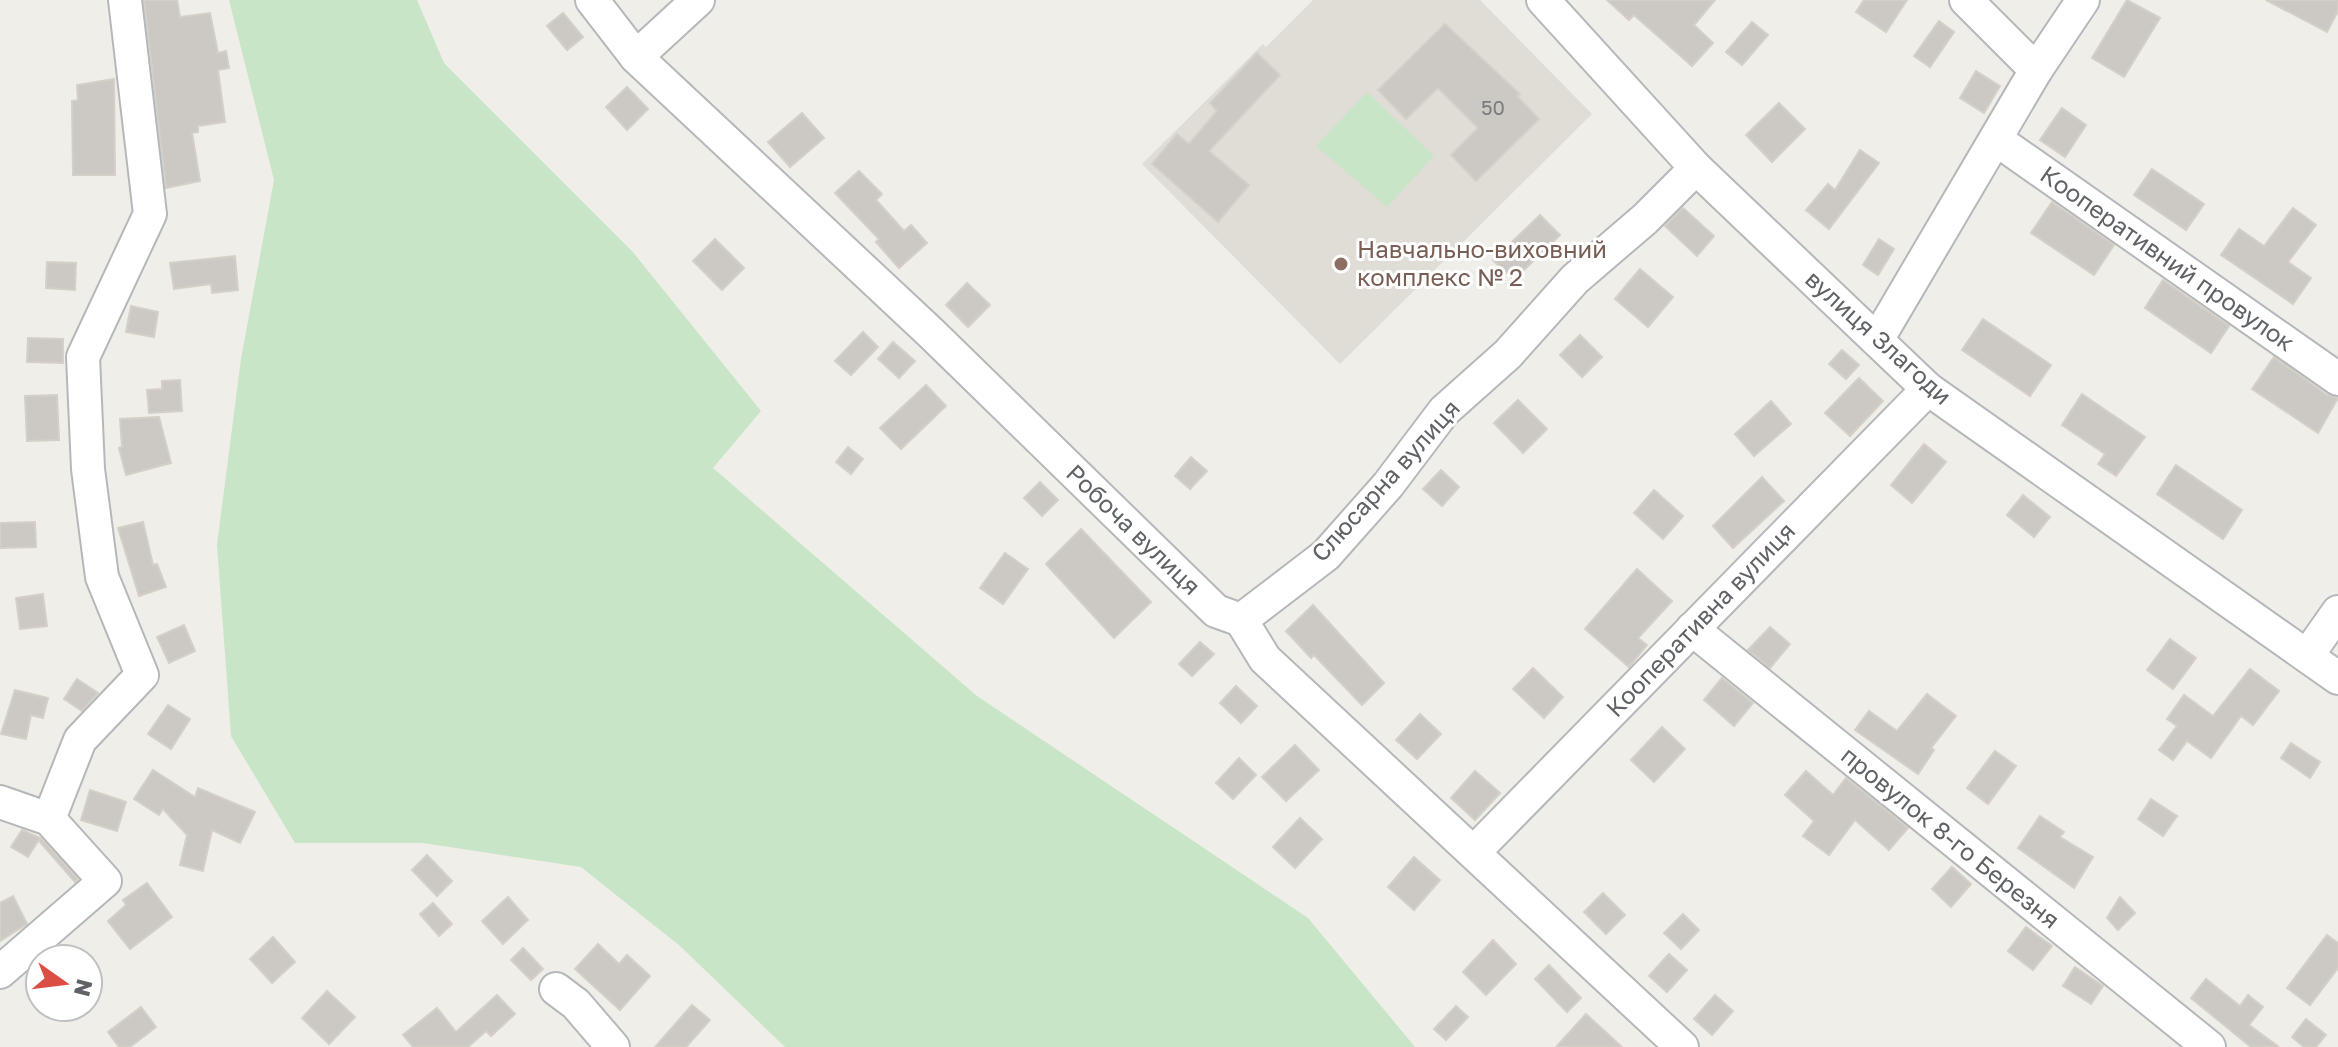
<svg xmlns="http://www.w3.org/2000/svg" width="2338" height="1047" font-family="'Golos Text',sans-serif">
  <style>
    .education { fill: #e0ddd7 }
    .green { fill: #c8e5c7 }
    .building { fill: #ccc9c5; stroke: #d4d0c7; stroke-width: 2 }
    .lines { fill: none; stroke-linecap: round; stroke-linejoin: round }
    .minor-casing { stroke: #b5b8bb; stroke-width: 36 }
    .minor { stroke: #fff; stroke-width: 32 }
    .education-dot { fill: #8d6e63; stroke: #fff; stroke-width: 3 }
    .labels { text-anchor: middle; stroke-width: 6; stroke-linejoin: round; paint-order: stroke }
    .number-label { font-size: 20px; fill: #7a7c7e }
    .education-label { font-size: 24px; fill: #785e54; stroke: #fff; text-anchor: start }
    .street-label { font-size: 24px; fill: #5f6367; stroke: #fff }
  </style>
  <rect width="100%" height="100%" fill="#f0eee8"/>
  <path class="education" d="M1313 0H1480L1592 114 1340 364 1142 164 1263 44 1266 47Z"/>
  <g class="green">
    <path d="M229 0H417L444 63 632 251 761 411 713 468 977 696 1308 918 1415 1047H785L680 946 581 867 423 843H295L231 736 217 545 241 359 274 180Z"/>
    <path d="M1367 92 1434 156 1387 207 1316 146Z"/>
  </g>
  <g class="building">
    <path d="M144 0H177L180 17 210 13 218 53 226 51 229 68 218 70 225 122 198 126V132L192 133 200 181 166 188Z"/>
    <path d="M1607 0H1715L1694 25 1713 43 1692 66 1634 15 1629 20Z"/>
    <path d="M1864 0H1907L1886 32 1856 12Z"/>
    <path d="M2127 0 2160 18 2124 77 2092 58Z"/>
    <path d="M2266 0H2338V11L2327 32Z"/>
    <path d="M563 13 583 37 567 50 547 26Z"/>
    <path d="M1939 21 1954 32 1930 67 1914 56Z"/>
    <path d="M1752 22 1768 35 1742 65 1726 52Z"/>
    <path d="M1445 24 1520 94 1517 96 1539 119 1476 181 1451 155 1478 128 1438 88 1406 119 1378 90Z"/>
    <path d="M1257 53 1280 75 1209 151 1249 185 1218 222 1152 164 1177 134 1189 144 1217 111 1210 103Z"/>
    <path d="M1976 71 2000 86 1984 113 1960 98Z"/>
    <path d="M114 79 115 175H73L72 101 78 100 77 85Z"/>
    <path d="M627 87 648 109 627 130 606 107Z"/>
    <path d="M1779 103 1805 129 1772 162 1746 135Z"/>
    <path d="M2062 108 2086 125 2065 157 2040 140Z"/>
    <path d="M802 113 824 138 790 167 768 142Z"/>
    <path d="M1860 150 1879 163 1829 229 1806 210 1828 184 1835 190Z"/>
    <path d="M2152 169 2204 204 2186 230 2134 195Z"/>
    <path d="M859 171 882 194 876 200 904 231 911 225 927 243 899 268 876 242 879 239 835 193Z"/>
    <path d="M2052 202 2114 245 2094 275 2031 233Z"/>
    <path d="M1683 208 1714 236 1697 256 1665 226Z"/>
    <path d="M2293 208 2316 225 2288 262 2311 278 2293 304 2221 255 2239 229 2264 246Z"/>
    <path d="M1540 215 1560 235 1514 280 1493 260Z"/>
    <path d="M715 239 744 268 722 290 693 261Z"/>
    <path d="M1879 239 1894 249 1878 275 1863 265Z"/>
    <path d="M235 256 238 290 212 293 211 284 174 289 170 263Z"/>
    <path d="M47 262 76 263 75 290 46 288Z"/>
    <path d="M1640 269 1673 297 1648 327 1615 299Z"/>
    <path d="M2163 280 2229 326 2211 353 2145 308Z"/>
    <path d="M967 283 990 305 968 327 946 305Z"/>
    <path d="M131 306 158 312 154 337 126 332Z"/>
    <path d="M1983 319 2051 365 2030 396 1962 350Z"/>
    <path d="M863 332 878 347 851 375 835 361Z"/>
    <path d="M1580 335 1602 357 1582 377 1560 355Z"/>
    <path d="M28 338 63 339V363L27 362Z"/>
    <path d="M893 342 915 361 899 378 878 359Z"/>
    <path d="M1842 350 1859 365 1846 379 1829 364Z"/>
    <path d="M2274 357 2327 395 2338 398 2318 433 2252 389Z"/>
    <path d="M1859 378 1883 401 1850 436 1825 413Z"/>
    <path d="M180 380 182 411 149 413 147 390 162 389V381Z"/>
    <path d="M926 385 946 406 901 449 880 428Z"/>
    <path d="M2082 394 2145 437 2116 476 2098 464 2105 454 2062 425Z"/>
    <path d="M57 395 59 440 27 441 25 396Z"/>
    <path d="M1518 400 1547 429 1523 453 1494 423Z"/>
    <path d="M1771 401 1791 424 1754 456 1735 434Z"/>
    <path d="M159 417 171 463 126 475 119 448 122 447 120 419Z"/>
    <path d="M1924 444 1946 462 1912 503 1891 485Z"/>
    <path d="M848 447 863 459 851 474 836 462Z"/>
    <path d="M1191 457 1207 471 1190 489 1175 476Z"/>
    <path d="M2176 465 2242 510 2223 539 2157 494Z"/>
    <path d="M1441 470 1459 487 1442 506 1423 489Z"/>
    <path d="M1762 477 1784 501 1733 548 1713 526Z"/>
    <path d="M1040 482 1058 500 1042 516 1024 498Z"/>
    <path d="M1654 490 1683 516 1663 539 1634 513Z"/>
    <path d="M2023 495 2050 517 2034 537 2007 515Z"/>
    <path d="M35 522 36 547 0 548V523Z"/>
    <path d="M143 522 153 565 157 564 166 587 139 596 118 528Z"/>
    <path d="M1081 529 1151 602 1114 638 1046 564Z"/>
    <path d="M1005 553 1028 569 1003 604 980 588Z"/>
    <path d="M1637 569 1672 601 1638 638 1647 645 1629 667 1585 629Z"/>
    <path d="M43 594 47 626 20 629 16 598Z"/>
    <path d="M1313 605 1384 683 1362 705 1314 655 1311 658 1286 631Z"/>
    <path d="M184 625 195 651 169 663 157 637Z"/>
    <path d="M1770 627 1790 644 1770 668 1748 650Z"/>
    <path d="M2170 639 2196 658 2173 689 2147 670Z"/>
    <path d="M1200 642 1214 654 1192 676 1179 664Z"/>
    <path d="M1533 668 1563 697 1544 718 1513 689Z"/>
    <path d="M2250 669 2279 691 2253 725 2241 716 2211 758 2187 741 2173 760 2159 750 2177 726 2167 719 2184 695 2213 716Z"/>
    <path d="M1722 678 1753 703 1734 726 1704 700Z"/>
    <path d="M77 679 98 693 82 711 64 699Z"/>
    <path d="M1236 686 1257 706 1241 723 1220 703Z"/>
    <path d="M15 690 48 698 43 718 31 715 26 739 1 734Z"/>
    <path d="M1927 694 1956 716 1931 748 1934 750 1918 774 1855 730 1869 711 1897 731Z"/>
    <path d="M168 705 190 719 171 749 148 734Z"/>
    <path d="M1420 714 1441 734 1417 759 1396 740Z"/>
    <path d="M1662 727 1685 749 1654 782 1631 760Z"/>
    <path d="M2291 743 2320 762 2310 778 2281 758Z"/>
    <path d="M1295 745 1319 770 1286 801 1262 777Z"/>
    <path d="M1995 751 2016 766 1988 804 1967 788Z"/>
    <path d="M1239 758 1256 775 1233 799 1216 783Z"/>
    <path d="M153 770 195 797 198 788 255 812 240 843 212 830 203 871 180 865 187 835 163 809 159 815 134 799Z"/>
    <path d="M1475 771 1500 793 1475 820 1451 798Z"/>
    <path d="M1806 771 1833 795 1846 778 1908 828 1889 850 1855 820 1829 855 1803 836 1814 821 1785 795Z"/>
    <path d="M90 790 126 802 117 831 81 820Z"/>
    <path d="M2151 799 2177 816 2163 836 2138 819Z"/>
    <path d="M2040 816 2064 832 2060 837 2093 857 2074 888 2018 848Z"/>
    <path d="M1300 818 1322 839 1295 868 1273 847Z"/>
    <path d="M22 830 40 838 28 857 11 847Z"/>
    <path d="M41 838 78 879 75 882 39 841Z"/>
    <path d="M427 855 452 881 437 896 412 870Z"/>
    <path d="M1414 857 1440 880 1414 910 1388 887Z"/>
    <path d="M1952 867 1971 884 1951 907 1932 889Z"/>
    <path d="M147 883 172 917 130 949 108 921 126 905 123 900Z"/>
    <path d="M1603 893 1625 915 1606 934 1584 912Z"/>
    <path d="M13 896 27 924 0 941V903Z"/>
    <path d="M508 897 528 920 503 944 482 921Z"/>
    <path d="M2120 897 2135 913 2118 930 2107 918Z"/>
    <path d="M433 903 452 924 439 936 420 914Z"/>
    <path d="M1683 914 1699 930 1681 949 1664 933Z"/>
    <path d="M2026 927 2052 946 2033 970 2008 951Z"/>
    <path d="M2327 935 2338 943V968L2310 1005 2287 988Z"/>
    <path d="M273 937 295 962 272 983 250 959Z"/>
    <path d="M1493 940 1516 964 1486 995 1463 972Z"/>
    <path d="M598 944 619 964 627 955 650 976 620 1010 575 969Z"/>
    <path d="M523 948 543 969 531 980 511 960Z"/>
    <path d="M1669 954 1687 970 1667 992 1649 976Z"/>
    <path d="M1549 965 1581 998 1567 1012 1535 979Z"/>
    <path d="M2075 967 2103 986 2091 1004 2063 986Z"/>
    <path d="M2206 979 2240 1006 2248 995 2263 1007 2249 1025 2279 1047H2251L2191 998Z"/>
    <path d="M327 991 355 1017 329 1044 302 1018Z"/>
    <path d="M497 995 515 1014 491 1036 486 1031 468 1047H413L403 1035 437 1008 456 1032Z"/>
    <path d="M1715 995 1733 1011 1712 1035 1694 1019Z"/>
    <path d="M692 1005 710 1020 686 1047H655Z"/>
    <path d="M1456 1006 1468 1017 1446 1040 1434 1029Z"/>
    <path d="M141 1007 156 1027 130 1047H119L108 1032Z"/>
    <path d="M1586 1014 1622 1047H1556Z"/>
    <path d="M2306 1019 2326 1035 2316 1047H2304L2292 1037Z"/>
  </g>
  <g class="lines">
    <g class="minor-casing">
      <g id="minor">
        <path d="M592 0 636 57 931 333 1216 611 1241 620 1265 659 1682 1047"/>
        <path d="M1543 0 1696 168 1928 389 2338 678"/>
        <path d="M1966 0 2036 70"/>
        <path d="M636 57 698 0"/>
        <path d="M1997 140 2338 379"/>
        <path d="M1877 340 2036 70 2083 0"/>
        <path d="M1241 620 1326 555 1388 485 1444 411 1508 354 1575 279 1645 219 1696 168"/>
        <path d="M1692 629 2209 1047"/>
        <path d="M2307 656 2338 612"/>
        <path d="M0 802 49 819 105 881 0 972"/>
        <path d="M49 819 80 740 142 675 102 577 88 469 83 357 150 214 125 0"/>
        <path d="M1474 852 1928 389"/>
        <path d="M556 989 576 1004 613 1047"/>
      </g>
    </g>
    <use href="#minor" class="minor"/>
  </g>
  <circle class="education-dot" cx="1341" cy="264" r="8"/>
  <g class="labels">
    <g class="number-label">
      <text x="1493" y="115">50</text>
    </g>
    <g class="education-label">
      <text x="1357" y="258">Навчально-виховний<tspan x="1357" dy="28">комплекс № 2</tspan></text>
    </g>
    <g class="street-label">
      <text transform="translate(2167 259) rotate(35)" y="8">Кооперативний провулок</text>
      <text transform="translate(1878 338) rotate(42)" y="8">вулиця Злагоди</text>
      <text transform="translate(1386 481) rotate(-48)" y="8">Слюсарна вулиця</text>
      <text transform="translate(1133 530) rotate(44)" y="8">Робоча вулиця</text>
      <text transform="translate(1701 620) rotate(-46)" y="8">Кооперативна вулиця</text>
      <text transform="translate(1950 838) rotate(39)" y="8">провулок 8-го Березня</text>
    </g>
  </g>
  <g transform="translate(64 983) rotate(104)"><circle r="38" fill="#ffffff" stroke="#bfc1c2" stroke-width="2"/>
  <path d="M0-6L14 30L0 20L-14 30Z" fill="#db4e43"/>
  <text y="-12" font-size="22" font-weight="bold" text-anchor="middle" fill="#5f6367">N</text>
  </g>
</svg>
